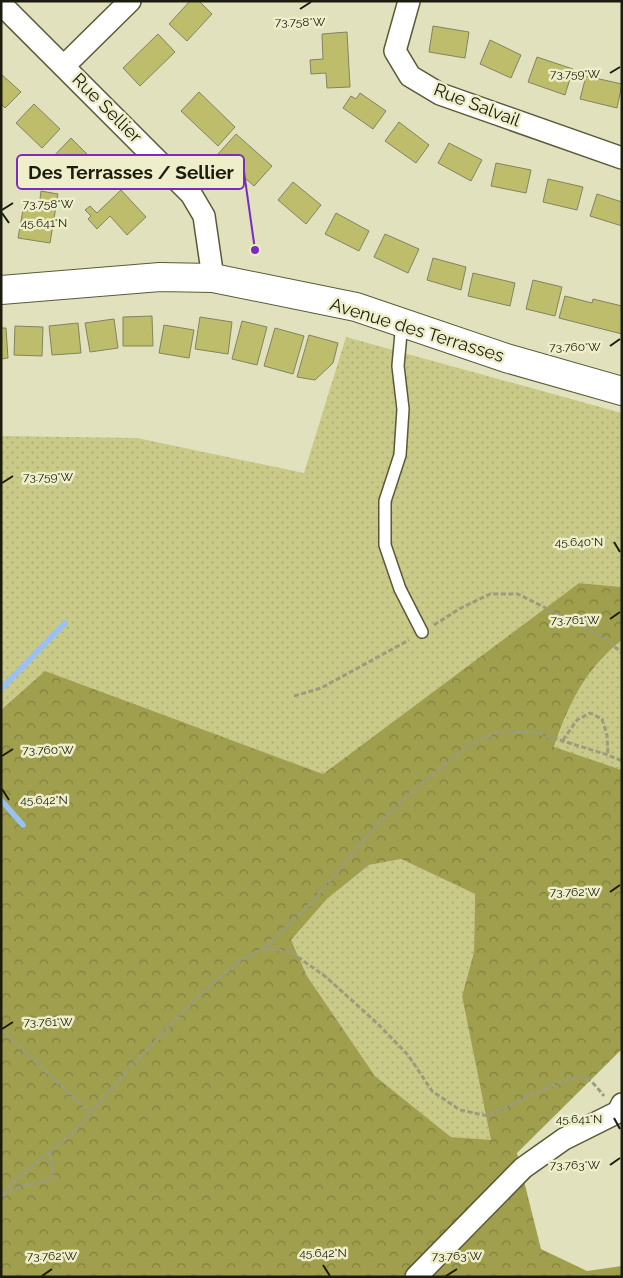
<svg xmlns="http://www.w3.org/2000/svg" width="623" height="1278" font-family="Raleway,sans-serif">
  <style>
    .grass { fill: url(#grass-dots) }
    .forest { fill: url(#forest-crowns); fill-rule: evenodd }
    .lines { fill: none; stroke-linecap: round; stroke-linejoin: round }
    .stream { stroke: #9ac1f4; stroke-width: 5.5 }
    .building { fill: #bdbd6b; stroke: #828361 }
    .service-casing { stroke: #5a5a39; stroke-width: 14 }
    .minor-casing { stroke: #5a5a39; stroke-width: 24 }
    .tertiary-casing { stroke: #5a5a39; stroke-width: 30 }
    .path { stroke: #9b9c7f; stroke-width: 3; stroke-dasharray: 5 2.5; stroke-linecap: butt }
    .service { stroke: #fff; stroke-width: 11 }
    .minor { stroke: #fff; stroke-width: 21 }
    .tertiary { stroke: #fff; stroke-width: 28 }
    .ticks { fill: none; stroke: #1c1c0e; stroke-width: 2 }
    .labels { text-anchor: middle; stroke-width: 5; stroke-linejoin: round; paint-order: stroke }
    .street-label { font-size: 18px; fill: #1c1c0e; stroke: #eeefca }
    .ticks-label { font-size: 12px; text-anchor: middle; fill: #1c1c0e; stroke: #eeefca; stroke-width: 5; stroke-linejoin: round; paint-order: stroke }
    .leader { fill: none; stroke: #7b2cbf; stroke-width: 2 }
    .callout-dot { fill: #7b2cbf; stroke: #eeefca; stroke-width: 2 }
    .callout { fill: #eeefca; stroke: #7b2cbf; stroke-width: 2 }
    .callout-label { font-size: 19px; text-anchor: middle; font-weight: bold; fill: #1c1c0e }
  </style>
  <defs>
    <pattern id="grass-dots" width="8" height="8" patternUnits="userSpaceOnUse" patternTransform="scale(1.25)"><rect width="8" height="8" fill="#c9c988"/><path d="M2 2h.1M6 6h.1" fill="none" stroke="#acac74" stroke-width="1.8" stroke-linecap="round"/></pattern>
    <pattern id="forest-crowns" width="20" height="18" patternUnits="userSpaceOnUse" patternTransform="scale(1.25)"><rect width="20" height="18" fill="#a09f4d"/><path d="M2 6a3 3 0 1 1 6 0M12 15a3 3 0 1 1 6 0" fill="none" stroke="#82813e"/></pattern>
  </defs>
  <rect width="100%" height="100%" fill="#e1e2bd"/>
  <g class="grass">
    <path d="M346 337 622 413V587L579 583 323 774 45 672 1 710V436L137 438 304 473Z"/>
    <path d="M622 640V770L554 748C568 705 586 668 622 640Z"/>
    <path d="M401 859 475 894 474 952 462 996 492 1141 451 1137 375 1076 307 976 291 940 327 899 369 865Z"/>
  </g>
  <path class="forest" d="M579 583 622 587V640C586 668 568 705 554 747L622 770V1049L517 1153 541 1249 587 1271 622 1266V1277H1V710L45 671 323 774ZM401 859 475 894 474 952 462 996 491 1140 451 1137 375 1076 307 976 291 940 327 899 369 865Z"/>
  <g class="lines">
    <g class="stream">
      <path d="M1 689 65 623"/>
      <path d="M1 800 23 825"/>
    </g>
  </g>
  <g class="building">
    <path d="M190 1H199L212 14 187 41 169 24Z"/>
    <path d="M433 26 469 32 465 58 429 52Z"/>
    <path d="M347 32 350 87 327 88 326 73 311 74 310 60 323 59 322 34Z"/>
    <path d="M158 34 175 52 140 86 123 68Z"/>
    <path d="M490 40 521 55 511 78 480 64Z"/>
    <path d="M537 57 573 69 565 95 528 82Z"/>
    <path d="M1 74 21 92 5 108 1 104Z"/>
    <path d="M586 76 622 84 617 108 580 99Z"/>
    <path d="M199 92 235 127 218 146 181 111Z"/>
    <path d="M360 93 386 111 373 129 343 108 351 96 356 99Z"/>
    <path d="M34 104 60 129 42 148 16 123Z"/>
    <path d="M399 122 429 145 416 163 385 141Z"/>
    <path d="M236 134 272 166 254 186 218 154Z"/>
    <path d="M71 138 93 160 71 181 50 160Z"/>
    <path d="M449 143 482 160 471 181 438 163Z"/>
    <path d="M496 163 531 170 526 193 491 186Z"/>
    <path d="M548 179 583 187 577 210 543 202Z"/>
    <path d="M293 182 321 205 306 224 278 200Z"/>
    <path d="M121 190 146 217 127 235 110 216 97 229 88 219 91 216 85 210 90 206 97 213Z"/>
    <path d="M41 191 58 194 50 243 18 238 24 204 39 207Z"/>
    <path d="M597 194 622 202V226L590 216Z"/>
    <path d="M336 213 369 231 359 251 325 234Z"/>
    <path d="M385 234 419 249 408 273 374 257Z"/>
    <path d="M433 258 466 267 461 290 427 280Z"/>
    <path d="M473 273 515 283 510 306 468 296Z"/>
    <path d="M533 280 562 287 555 316 526 309Z"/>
    <path d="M565 296 592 303 593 299 622 306V334L559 318Z"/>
    <path d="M152 316 153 346H123V317Z"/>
    <path d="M200 317 232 322 228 354 195 349Z"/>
    <path d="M114 319 118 348 90 352 85 323Z"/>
    <path d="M242 321 267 327 257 365 232 359Z"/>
    <path d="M78 323 81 353 52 355 49 326Z"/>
    <path d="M164 325 194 330 189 358 159 353Z"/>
    <path d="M15 326 43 327 42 356 14 355Z"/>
    <path d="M1 328H6L8 358 1 359Z"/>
    <path d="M275 328 304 336 293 374 264 366Z"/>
    <path d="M309 335 338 343 333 363 315 380 297 377Z"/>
  </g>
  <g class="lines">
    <g class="service-casing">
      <path id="service" d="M402 322 398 366 403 409 400 455 385 501V545L400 589 422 632"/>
    </g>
    <g class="minor-casing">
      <g id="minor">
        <path d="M409 1 395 51 410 76 440 94 622 158"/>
        <path d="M1 4 191 194 204 216 213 278"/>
        <path d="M64 66 130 1"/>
        <path d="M416 1277 523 1168 564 1139 618 1112 622 1104"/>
      </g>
    </g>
    <g class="tertiary-casing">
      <path id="tertiary" d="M1 290 160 277 213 278 356 307 506 358 622 391"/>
    </g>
    <g class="path">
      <path d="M434 625 459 609 490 594H518L603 637 622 653"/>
      <path d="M294 696 321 688 409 640"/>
      <path d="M563 740 577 720 590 713 602 719 607 735 608 755"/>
      <path d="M265 947 307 907 379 823 423 782 468 746 498 732H534L608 755 622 761"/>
      <path d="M1 1029 90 1113"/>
      <path d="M1 1194 18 1178 76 1130 124 1074 202 993 241 960 265 948 291 952 326 977 378 1024 408 1055 432 1091 460 1110 488 1116C504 1108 566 1076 581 1077 592 1079 598 1089 604 1096"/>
      <path d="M2 1196 21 1186 46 1181 54 1176 49 1152"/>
    </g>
    <use href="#service" class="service"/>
    <use href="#minor" class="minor"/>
    <use href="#tertiary" class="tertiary"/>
  </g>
  <path class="ticks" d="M300 9 311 2M610 73 620 67M2 210 13 203M2 213 9 223M610 346 620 339M2 483 13 476M614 542 620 552M610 619 620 612M2 756 13 749M2 789 9 800M610 892 620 885M2 1029 13 1022M614 1118 620 1129M610 1165 620 1158M323 1265 330 1276M42 1276 52 1269M446 1276 457 1269"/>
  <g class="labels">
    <g class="street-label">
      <text transform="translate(477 105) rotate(21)" y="6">Rue Salvail</text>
      <text transform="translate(107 108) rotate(45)" y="6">Rue Sellier</text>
      <text transform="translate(417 330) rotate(17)" y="6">Avenue des Terrasses</text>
    </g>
  </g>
  <g class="ticks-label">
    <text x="300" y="26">73.758°W</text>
    <text x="575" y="78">73.759°W</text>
    <text x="48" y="208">73.758°W</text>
    <text x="44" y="227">45.641°N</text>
    <text x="575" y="351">73.760°W</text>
    <text x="48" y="481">73.759°W</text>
    <text x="579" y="546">45.640°N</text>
    <text x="575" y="624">73.761°W</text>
    <text x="48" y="754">73.760°W</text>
    <text x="44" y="804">45.642°N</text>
    <text x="575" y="896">73.762°W</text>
    <text x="48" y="1026">73.761°W</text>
    <text x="579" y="1123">45.641°N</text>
    <text x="575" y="1169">73.763°W</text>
    <text x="323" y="1257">45.642°N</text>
    <text x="52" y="1260">73.762°W</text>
    <text x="457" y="1260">73.763°W</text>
  </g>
  <path class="leader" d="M255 250L244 172"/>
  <circle class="callout-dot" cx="255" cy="250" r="5"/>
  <rect class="callout" x="17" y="155" width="227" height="34" rx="5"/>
  <g class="callout-label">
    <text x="131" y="179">Des Terrasses / Sellier</text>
  </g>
  <rect width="623" height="1278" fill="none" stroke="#1c1c0e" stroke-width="5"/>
</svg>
